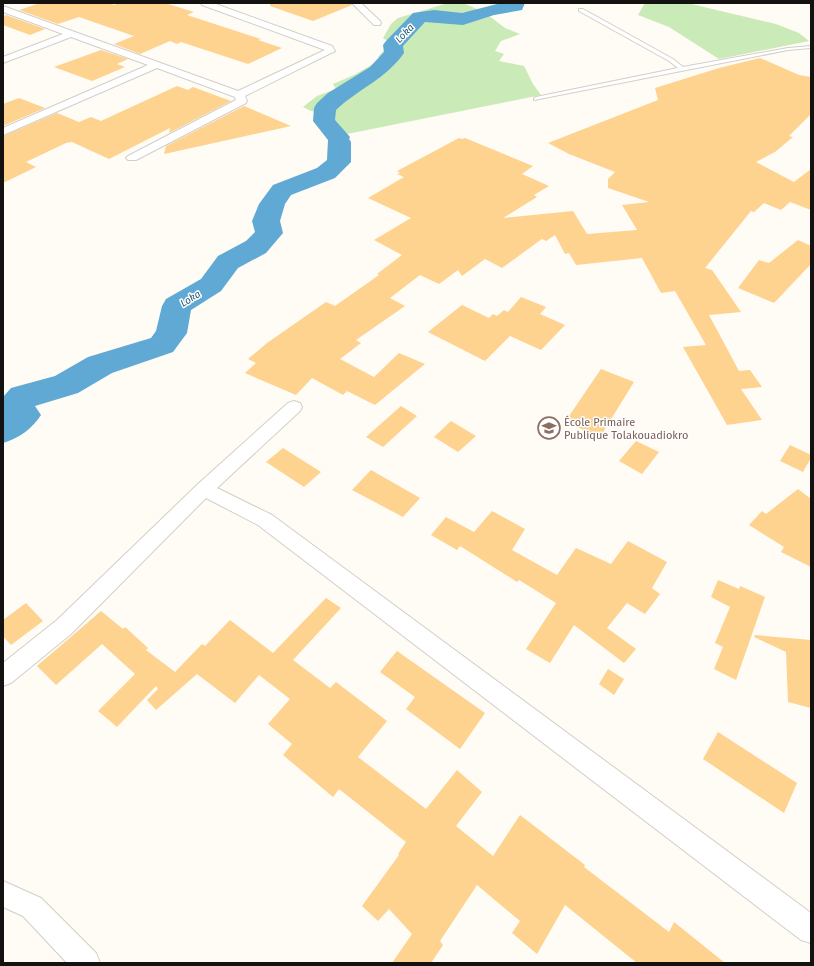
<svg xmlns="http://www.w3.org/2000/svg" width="814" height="966" font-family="'Fira Sans',sans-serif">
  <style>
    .green { fill: #caeab7 }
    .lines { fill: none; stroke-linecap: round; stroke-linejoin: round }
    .river { fill: #5fa9d4; fill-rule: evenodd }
    .building { fill: #fdd38f }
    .service-casing { stroke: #d3cfc8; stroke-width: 2 }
    .minor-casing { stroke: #d3cfc8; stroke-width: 2 }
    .service { fill: #fff; fill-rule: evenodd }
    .minor { fill: #fff; fill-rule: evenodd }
    .labels { text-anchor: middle; stroke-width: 3; stroke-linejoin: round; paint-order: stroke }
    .far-water-label { font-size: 10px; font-style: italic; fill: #1f5776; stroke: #fff }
    .education-label { font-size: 11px; fill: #785e54; stroke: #fff; text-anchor: start }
  </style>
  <rect width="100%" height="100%" fill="#fffbf5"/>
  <g class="green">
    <path d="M448 3H463L484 12 505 28 520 34 501 41 495 51 504 54 499 61 524 66 533 84 541 95 342 135 325 113 311 111 303 107 317 96 336 89 333 84 354 75 382 59 378 57 390 43 383 38 391 24 398 18Z"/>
    <path d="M645 3H687L776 24 799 33 809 41 719 59 669 27 638 15Z"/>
  </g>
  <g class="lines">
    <path class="river" d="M501 3H525L522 10 494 15 463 25 425 22 403 46 404 53C386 79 358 89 336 110L335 120 350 137 349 139 351 142V162L335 178 291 195 285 204 280 221 283 233 266 253 238 268 221 291 191 310 187 333 173 352 112 373 78 393 35 406 41 415C32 429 19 438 3 443V397L11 388 55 376 88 357 151 338 156 331 162 306 166 299 201 279 218 256 246 241 255 232 252 221 259 204 273 185 317 168 327 160 328 140 313 121 314 108 317 103 328 93 370 67 384 52 383 45 386 41 413 13 434 10 462 13Z"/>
  </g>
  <g class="building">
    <path d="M40 3H110L114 5 118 3H165L194 12 187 15 261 39 258 40 282 48 248 64 181 42 177 44 170 41 140 54 114 44 134 36 79 17 58 24 19 10Z"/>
    <path d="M270 3H350L352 5 313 21 270 6Z"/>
    <path d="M6 15 45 29 30 35 3 25V16Z"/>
    <path d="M101 50 128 59 117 64 125 67 92 81 54 67Z"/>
    <path d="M760 58 799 75 811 77V114L789 136 793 137 775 152 756 162 794 182 811 169V210L790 202 781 210 764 203 754 212 751 211 705 268 712 270 741 312 709 315 739 371 750 370 762 387 741 389 762 420 727 425 683 347 706 345 675 291 661 293 642 258 576 265 569 253 565 254 555 235 546 241 542 239 502 268 485 259 462 276 458 270 439 284 420 275 390 298 405 306 356 340 361 343 340 359 374 377 399 353 425 364 375 405 347 391 343 395 312 378 296 395 245 373 256 363 248 359 267 343 326 302 335 306 379 275 377 274 402 255 374 240 411 218 368 198 404 177 397 174 400 173 397 171 459 138 462 139 465 138 533 166 522 174 549 186 534 195 537 197 503 218 573 211 587 234 637 230 622 205 649 202 608 188V179L615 172 569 154 548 143 658 100 655 88 719 68Z"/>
    <path d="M177 86 188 90 193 87 231 101 169 133 170 128 109 159 72 142 66 143 26 162 36 167 3 183V136L57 113 79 122 91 117 101 121Z"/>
    <path d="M19 98 45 108 3 126V104Z"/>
    <path d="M244 106 291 126 164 154 166 146Z"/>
    <path d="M798 240 811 246V264L774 303 738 288 759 260 769 263Z"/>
    <path d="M521 297 546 307 540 314 565 325 541 350 510 336 485 361 428 332 462 305 489 318 493 314 497 316 504 310 508 312Z"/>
    <path d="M601 369 634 382 600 437 565 422Z"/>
    <path d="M401 406 417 416 383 447 366 437Z"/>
    <path d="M451 421 476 436 458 452 434 437Z"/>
    <path d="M636 441 659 452 642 474 619 461Z"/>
    <path d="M790 445 811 455V458L803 472 780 461Z"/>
    <path d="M283 448 321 472 304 487 266 462Z"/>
    <path d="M371 470 420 498 403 517 352 490Z"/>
    <path d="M798 489 811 499V567L781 552 784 547 749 525 762 511 766 514Z"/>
    <path d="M492 511 525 529 512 550 557 575 576 548 611 564 628 541 667 562 652 588 660 594 645 614 627 603 607 628 636 649 624 663 574 625 550 663 526 649 556 603 519 580 517 582 460 546 457 550 431 535 446 517 474 532Z"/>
    <path d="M718 580 739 589 740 586 765 597 736 680 714 669 723 647 715 643 730 607 711 597Z"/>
    <path d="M326 598 341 608 293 660 330 688 336 682 387 721 358 757 426 809 457 770 482 792 456 826 493 856 520 815 585 865 584 867 669 932 674 922 725 963H637L565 905 537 954 512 933 520 921 477 885 440 941 443 945 431 963H392L412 934 389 909 378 921 362 906 399 855 398 854 406 842 339 789 333 797 283 755 292 744 268 724 290 699 259 675 235 703 197 674 156 710 147 700 158 689 156 686 117 727 98 711 135 674 102 644 56 685 37 666 101 611 123 629 125 627 148 648 146 650 175 672 202 644 205 646 230 620 273 653Z"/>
    <path d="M26 603 43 621 11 645 3 636V620Z"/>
    <path d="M755 635 811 640V708L788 702 786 652 754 637Z"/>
    <path d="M397 651 485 713 460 749 406 709 415 697 380 672Z"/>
    <path d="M608 669 624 679 614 695 599 684Z"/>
    <path d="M718 732 797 783 784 813 703 759Z"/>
  </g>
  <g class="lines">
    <g class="service-casing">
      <path id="service" d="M579 9H583L673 59 683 67 788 48 811 46V48L788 50 534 100V98L536 97 678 68 669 61 579 11Z"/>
    </g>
    <g class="minor-casing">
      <g id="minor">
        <path d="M201 3H213L332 46 335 51 245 96 247 101 246 103 136 160H128L126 158 128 156 236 100 235 97 157 68 3 135V128L148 65 71 37 3 63V57L63 34 3 12V6L238 91 325 50 202 5Z"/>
        <path d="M352 3H361L380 21 381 23 380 25H374Z"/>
        <path d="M294 401 300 403 302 407 300 411 217 488 272 515 811 913V943L801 940 258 525 206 498 71 634 11 683 3 686V663L57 620 198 484 288 403Z"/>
        <path d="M3 881 41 898 96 953 100 963H67L23 916 3 907Z"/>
      </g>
    </g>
    <use href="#service" class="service"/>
    <use href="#minor" class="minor"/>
  </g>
  <defs>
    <g id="school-ring" transform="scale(1.15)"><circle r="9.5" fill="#fff" stroke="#8d6e63" stroke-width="1.5"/><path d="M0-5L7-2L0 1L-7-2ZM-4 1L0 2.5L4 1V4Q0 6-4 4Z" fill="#8d6e63"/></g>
  </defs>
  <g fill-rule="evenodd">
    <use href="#school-ring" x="549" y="428"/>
  </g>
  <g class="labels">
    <g class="far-water-label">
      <text transform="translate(404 33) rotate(-46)" y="4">Loka</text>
      <text transform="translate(190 298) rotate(-32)" y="4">Loka</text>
    </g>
    <g class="education-label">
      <text x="564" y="426">École Primaire<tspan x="564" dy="13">Publique Tolakouadiokro</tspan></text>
    </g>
  </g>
  <rect width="814" height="966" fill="none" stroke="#141210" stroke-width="8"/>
</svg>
